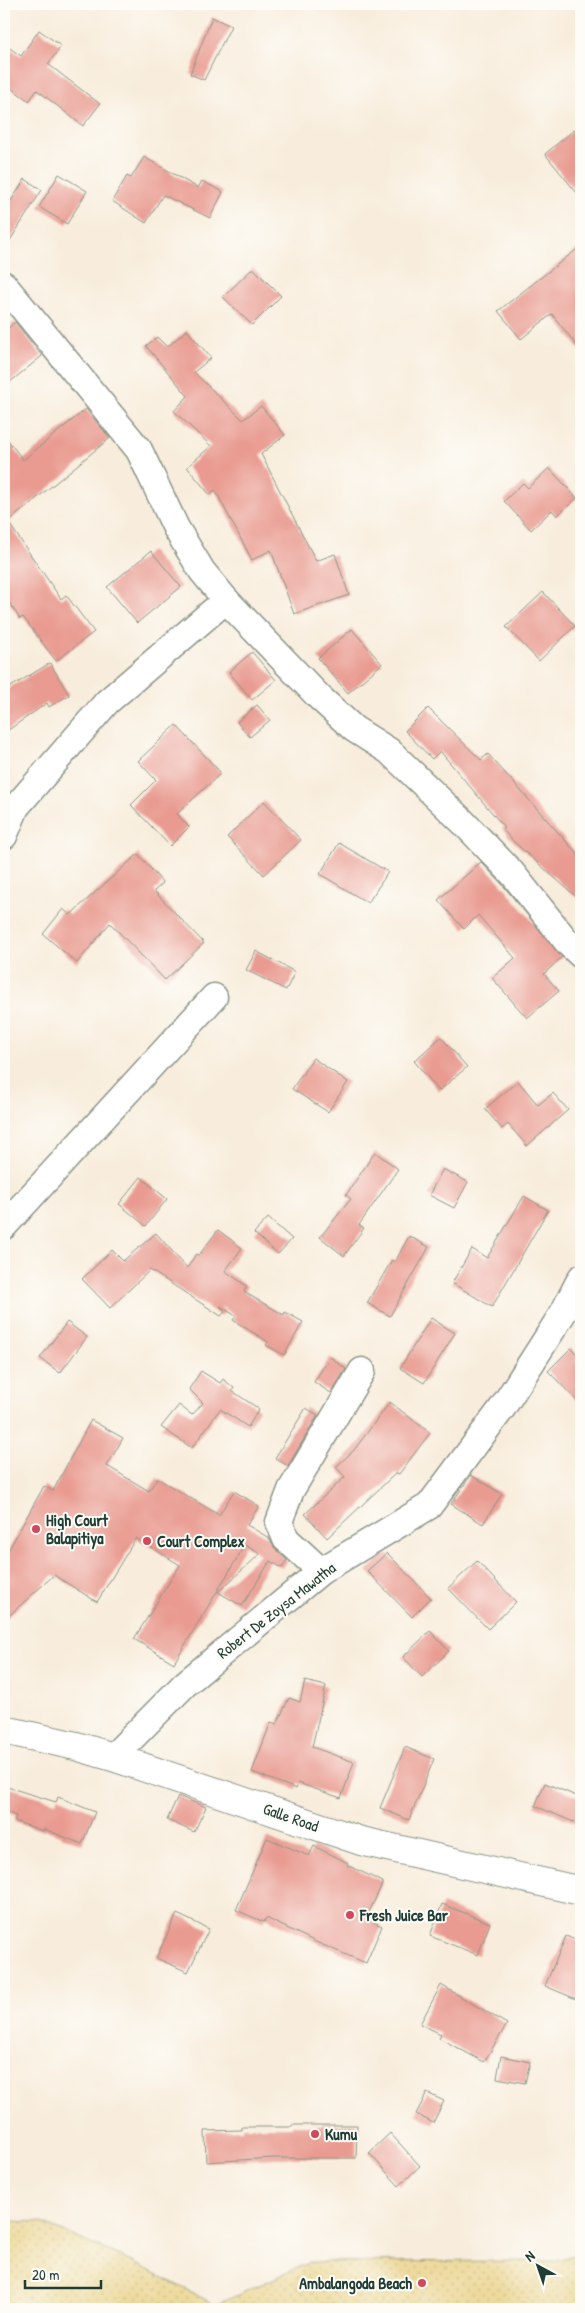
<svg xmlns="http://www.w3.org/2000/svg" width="585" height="2313" font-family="'Patrick Hand',sans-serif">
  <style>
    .sand { fill: url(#sand-dots); stroke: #868c69 }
    .building { fill: #e99b91 }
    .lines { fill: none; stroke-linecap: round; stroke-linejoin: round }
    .minor-casing { stroke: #8c9588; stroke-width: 29 }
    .highway-casing { stroke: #8c9588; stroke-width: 30 }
    .minor { stroke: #fff; stroke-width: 26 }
    .highway { stroke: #fff; stroke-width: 28 }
    .poi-dot { fill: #d1495b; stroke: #fdfcf7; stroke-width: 2 }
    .labels { text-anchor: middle; stroke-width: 4; stroke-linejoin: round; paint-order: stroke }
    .poi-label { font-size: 16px; font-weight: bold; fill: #1f3d34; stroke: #fdfcf7; text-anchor: start }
    .street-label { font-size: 16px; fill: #1f3d34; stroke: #fdfcf7 }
  </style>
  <defs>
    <pattern id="sand-dots" width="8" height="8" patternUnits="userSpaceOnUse" patternTransform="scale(1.25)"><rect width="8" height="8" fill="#eeda9e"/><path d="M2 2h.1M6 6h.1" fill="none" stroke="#ccbc89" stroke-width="1.8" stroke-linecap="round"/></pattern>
  </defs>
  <rect width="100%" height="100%" fill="#fdfcf7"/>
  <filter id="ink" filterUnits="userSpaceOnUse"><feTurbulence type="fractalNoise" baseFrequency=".02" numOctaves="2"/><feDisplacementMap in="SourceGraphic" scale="10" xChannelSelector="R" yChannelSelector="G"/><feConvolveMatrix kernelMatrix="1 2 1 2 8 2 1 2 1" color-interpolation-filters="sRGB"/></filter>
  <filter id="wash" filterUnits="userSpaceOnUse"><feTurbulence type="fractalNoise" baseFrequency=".0096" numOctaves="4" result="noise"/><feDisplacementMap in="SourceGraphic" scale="20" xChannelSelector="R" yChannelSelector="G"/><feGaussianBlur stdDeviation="1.12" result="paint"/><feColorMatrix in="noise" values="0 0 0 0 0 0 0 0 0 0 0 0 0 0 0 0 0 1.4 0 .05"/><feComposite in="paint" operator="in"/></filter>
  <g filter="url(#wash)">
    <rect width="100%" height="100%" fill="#f8eddc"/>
    <path class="sand" d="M4 2221 39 2222 121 2256 216 2305 310 2262 553 2261 581 2253V2309H4Z"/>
    <g id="blocks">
      <g class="building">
        <path d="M212 17 231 26 204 80 190 74Z"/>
        <path d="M39 30 61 46 48 64 100 104 83 126 37 90 29 101 4 83V44L21 56Z"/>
        <path d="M581 124V198L545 154Z"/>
        <path d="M144 157 198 188 202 181 223 192 210 218 163 195 146 223 112 201 127 176 131 178Z"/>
        <path d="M59 174 87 191 67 224 39 207Z"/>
        <path d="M25 179 42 190 4 250V212Z"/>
        <path d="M581 246V351L552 314 521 339 498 311Z"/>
        <path d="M253 268 281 296 252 325 223 297Z"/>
        <path d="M15 322 42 356 4 387V332Z"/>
        <path d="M187 330 211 358 194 372 243 420 261 406 285 435 261 454 316 561 335 554 349 595 294 614 271 550 252 560 215 490 210 495 187 467 211 446 174 411 188 396 146 346 157 337 167 347Z"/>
        <path d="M86 409 110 438 8 522 61 599 66 595 94 632 56 661 23 617 20 619 4 595V435L23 460Z"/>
        <path d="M549 468 577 498 557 516 552 510 531 530 504 501 523 483 528 488Z"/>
        <path d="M151 551 181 587 137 623 107 587Z"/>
        <path d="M543 592 575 626 539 661 506 627Z"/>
        <path d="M352 629 382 664 348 693 318 658Z"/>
        <path d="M252 652 276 680 252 700 229 672Z"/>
        <path d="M50 663 69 695 49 707 47 703 4 733V691Z"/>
        <path d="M257 705 270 720 250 737 237 722Z"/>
        <path d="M428 708 481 760 488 754 581 858V901L515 843 502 829 504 827 440 751 432 759 405 731Z"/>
        <path d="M176 725 221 773 177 814 189 827 170 846 131 805 156 780 138 761Z"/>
        <path d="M264 801 301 840 264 875 227 837Z"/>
        <path d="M339 843 388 872 368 903 320 874Z"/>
        <path d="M138 854 163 883 154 891 204 943 165 980 110 923 77 963 43 934 63 909 70 915Z"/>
        <path d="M481 862 501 883 562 957 544 974 559 991 527 1018 492 978 515 958 478 915 464 929 438 900Z"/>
        <path d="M256 951 295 972 286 990 246 970Z"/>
        <path d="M441 1037 467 1067 439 1091 414 1061Z"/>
        <path d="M313 1058 348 1082 328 1112 292 1089Z"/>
        <path d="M518 1081 538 1105 553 1093 568 1110 527 1146 508 1124 502 1129 485 1109Z"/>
        <path d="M375 1152 398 1169 359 1225 364 1228 344 1256 320 1237 351 1199 346 1195Z"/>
        <path d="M443 1169 468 1182 454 1208 429 1195Z"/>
        <path d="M141 1177 167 1199 146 1226 119 1204Z"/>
        <path d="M524 1196 548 1210 492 1307 452 1283 472 1249 487 1258Z"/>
        <path d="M268 1218 292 1239 278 1254 254 1233Z"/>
        <path d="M218 1230 242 1248 225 1271 247 1286 244 1292 284 1315 285 1312 303 1322 284 1355 266 1345 268 1342 233 1320 236 1316 220 1306 225 1312 221 1316 150 1270 110 1308 82 1279 112 1250 123 1261 156 1233 187 1268 196 1254 199 1255Z"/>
        <path d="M409 1236 429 1247 390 1316 367 1303 392 1260 395 1262Z"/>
        <path d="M431 1318 455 1333 424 1383 400 1368Z"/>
        <path d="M67 1322 87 1337 60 1373 40 1358Z"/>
        <path d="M571 1348 581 1358V1405L548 1371Z"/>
        <path d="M330 1357 346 1369 331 1393 314 1382Z"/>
        <path d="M201 1371 220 1383 223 1379 234 1388 232 1391 259 1409 248 1427 220 1409 192 1448 161 1427 179 1405 192 1415 203 1403 189 1389Z"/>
        <path d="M390 1402 430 1433 399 1474 396 1473 327 1538 305 1514 345 1477 336 1467 354 1450Z"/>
        <path d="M306 1408 318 1415 288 1466 275 1458Z"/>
        <path d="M91 1420 123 1438 107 1466 149 1491 157 1478 219 1515 234 1491 259 1506 247 1525 269 1538 276 1550 287 1560 282 1568 270 1561 242 1606 218 1592 260 1554 245 1545 174 1663 134 1639 180 1565 136 1538 97 1602 54 1575 4 1620V1558L44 1486 53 1491Z"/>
        <path d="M471 1475 502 1494 483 1524 451 1504Z"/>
        <path d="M387 1553 431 1598 412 1617 367 1571Z"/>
        <path d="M477 1561 516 1602 488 1629 448 1588Z"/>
        <path d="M430 1631 449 1651 422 1677 403 1657Z"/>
        <path d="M305 1681 326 1686 312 1747 354 1762 341 1798 298 1783 296 1789 252 1772 271 1722 277 1724 289 1698 300 1702Z"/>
        <path d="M405 1747 434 1759 409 1820 380 1808Z"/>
        <path d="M545 1783 581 1798V1825L535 1806Z"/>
        <path d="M4 1786 56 1802 58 1797 95 1812 82 1844 44 1829 43 1831 14 1821 16 1816 4 1811Z"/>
        <path d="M178 1796 206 1807 194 1832 167 1820Z"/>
        <path d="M267 1838 309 1856 314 1846 348 1863 347 1865 383 1882 366 1919 382 1926 366 1963 318 1943 266 1918 264 1922 236 1910Z"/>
        <path d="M442 1904 490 1923 478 1955 430 1936Z"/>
        <path d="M177 1914 209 1929 188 1972 156 1958Z"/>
        <path d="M566 1936 581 1942V2001L545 1986Z"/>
        <path d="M441 1985 507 2024 484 2062 439 2038 441 2034 420 2024Z"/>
        <path d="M501 2056 530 2062 525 2083 497 2078Z"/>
        <path d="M427 2093 444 2101 433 2123 416 2114Z"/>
        <path d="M292 2125H357L356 2158H274L206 2162 205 2131 242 2130V2127H292Z"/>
        <path d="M390 2133 420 2166 399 2186 369 2153Z"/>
      </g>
    </g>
  </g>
  <g filter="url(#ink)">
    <use href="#blocks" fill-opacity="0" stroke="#8c9588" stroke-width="1"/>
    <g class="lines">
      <g class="minor-casing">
        <g id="minor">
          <path d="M4 285 139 450 176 528 202 571 226 600 319 697 354 729 389 751 464 823 512 873 568 943 581 955"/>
          <path d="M4 836 16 807 107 702 226 600"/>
          <path d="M4 1226 214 997"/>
          <path d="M321 1571 286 1539 279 1522 291 1490 362 1371"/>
          <path d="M113 1757 185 1684 321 1571 429 1506 503 1407 563 1313 581 1278"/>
        </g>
      </g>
      <g class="highway-casing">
        <path id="highway" d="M4 1730 76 1746 113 1757 361 1841 581 1891"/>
      </g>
      <use href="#minor" class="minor"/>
      <use href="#highway" class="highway"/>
    </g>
  </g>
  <g class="poi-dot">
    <circle cx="36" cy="1529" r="5"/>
    <circle cx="147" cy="1541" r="5"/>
    <circle cx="350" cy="1915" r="5"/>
    <circle cx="315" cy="2134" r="5"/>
    <circle cx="422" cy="2283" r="5"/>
  </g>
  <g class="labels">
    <g class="poi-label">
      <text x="46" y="1526">High Court<tspan x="46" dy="18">Balapitiya</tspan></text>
      <text x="157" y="1547">Court Complex</text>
      <text x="360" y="1921">Fresh Juice Bar</text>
      <text x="325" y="2140">Kumu</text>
      <text x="412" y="2289" text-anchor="end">Ambalangoda Beach</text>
    </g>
    <g class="street-label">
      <text transform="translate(276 1610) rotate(-38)" y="6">Robert De Zoysa Mawatha</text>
      <text transform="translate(291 1817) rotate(19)" y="6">Galle Road</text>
    </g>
  </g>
  <rect width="585" height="2313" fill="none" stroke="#fdfcf7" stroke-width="20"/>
  <g transform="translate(538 2266) rotate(320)" stroke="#fdfcf7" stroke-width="4" paint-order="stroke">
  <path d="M0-4L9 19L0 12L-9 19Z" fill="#1f3d34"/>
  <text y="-8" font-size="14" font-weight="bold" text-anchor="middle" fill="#1f3d34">N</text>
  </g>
  <path d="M25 2280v8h76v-8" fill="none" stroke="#1f3d34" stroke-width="2.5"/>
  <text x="32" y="2280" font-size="15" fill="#1f3d34" stroke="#fdfcf7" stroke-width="4" paint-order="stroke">20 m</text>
</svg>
